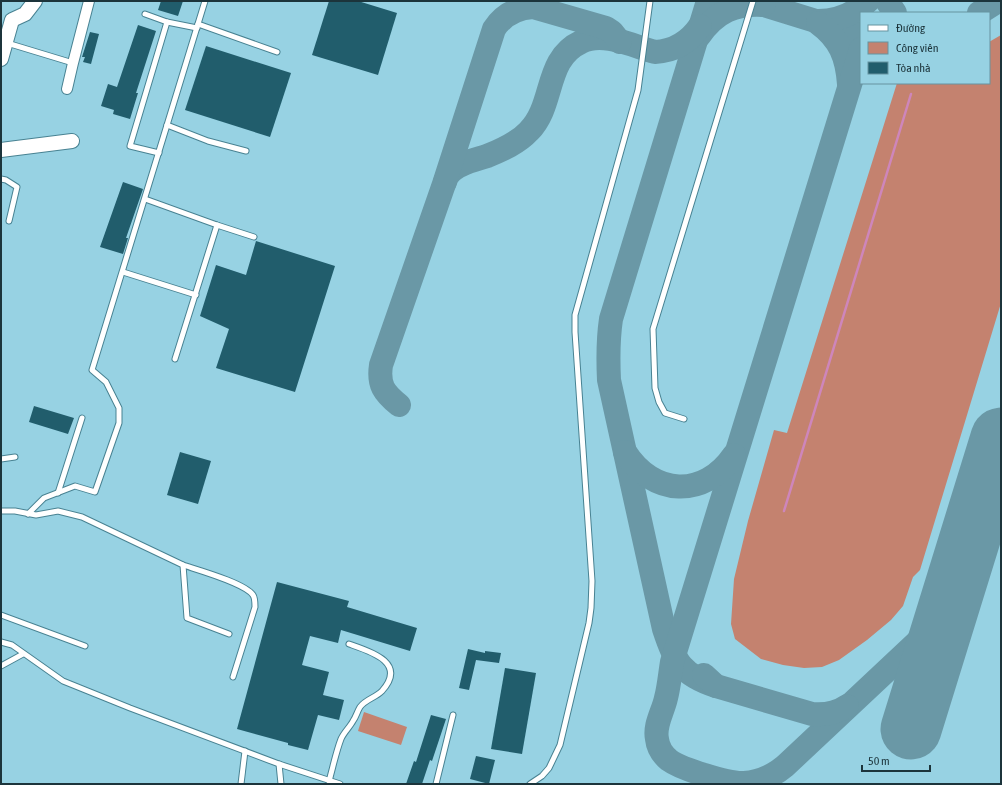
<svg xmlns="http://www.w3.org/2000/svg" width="1002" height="785" font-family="'Asap Condensed',sans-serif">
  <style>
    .green { fill: #c4826f }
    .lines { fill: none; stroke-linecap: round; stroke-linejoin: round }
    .stream { stroke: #ce86bb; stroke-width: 2.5 }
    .taxiway { stroke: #6a98a6; stroke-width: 24 }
    .runway { stroke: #6a98a6; stroke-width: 61 }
    .building { fill: #215d6c }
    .lane-casing { stroke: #488292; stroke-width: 7 }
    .street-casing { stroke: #488292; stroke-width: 12 }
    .secondary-casing { stroke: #488292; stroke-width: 16 }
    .lane { stroke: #fff; stroke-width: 5 }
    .street { stroke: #fff; stroke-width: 10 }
    .secondary { stroke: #fff; stroke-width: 14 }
  </style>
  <rect width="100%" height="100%" fill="#97d2e3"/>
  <g class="green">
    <path d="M1001 35V303L920 570 913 577 903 606 891 620 867 640 839 660 822 667 804 668 783 665 761 659 735 639 731 624 734 579 748 521 774 430 787 433 897 83H989V42Z"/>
    <path d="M364 712 407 727 401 745 358 731Z"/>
  </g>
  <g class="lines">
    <path class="stream" d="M784 511 911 94"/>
    <g class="taxiway">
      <path d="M708 1 611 319C608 339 608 359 609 380L664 629C675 662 682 675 716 686"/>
      <path d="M757 1 764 5 861 35"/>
      <path d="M887 1 895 13"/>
      <path d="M979 13 998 1"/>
      <path d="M818 21C837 21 854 14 868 1"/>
      <path d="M818 23C840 39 847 57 849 84"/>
      <path d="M699 36C716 12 735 3 764 5"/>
      <path d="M861 49 672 662C670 674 669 687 666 698 663 712 654 725 657 739 658 748 663 755 669 760 681 769 729 784 744 783 759 782 773 776 785 766L947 614"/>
      <path d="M445 182C446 179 447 176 449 174 457 163 475 160 487 156 502 150 518 143 529 131 555 105 544 59 581 42 603 31 633 46 655 52 675 51 689 42 700 26"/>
      <path d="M399 405C384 393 378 385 381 365L444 184 494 29C503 15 516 8 533 7L606 28 612 32 620 42"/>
      <path d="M625 452C653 496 704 499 734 455"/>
      <path d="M704 675 716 686 812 714C824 715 837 713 847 706"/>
    </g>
    <path class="runway" d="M911 729 1001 438"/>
  </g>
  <g class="building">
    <path d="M161 1H183L178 16 158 10Z"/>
    <path d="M329 1H358L397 13 378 75 312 55Z"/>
    <path d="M138 25 156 31 136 93H138L130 119 113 114 114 110 101 106 108 84 117 87Z"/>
    <path d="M90 32 99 34 91 64 83 62 85 57H82Z"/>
    <path d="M206 46 291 73 270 137 185 110Z"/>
    <path d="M123 182 143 189 126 238H128L123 254 100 247Z"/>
    <path d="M256 241 335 266 295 392 216 368 229 329 200 316 216 265 246 275Z"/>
    <path d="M34 406 74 418 68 434 29 422Z"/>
    <path d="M180 452 211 461 198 504 167 495Z"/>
    <path d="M277 582 349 601 347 607 417 628 410 651 341 630 338 643 310 636 302 665 329 672 323 695 344 700 339 720 318 715 308 750 288 745V743L237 729Z"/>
    <path d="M468 649 485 653V651L501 653 499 663 476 660 469 690 459 688Z"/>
    <path d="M505 668 536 673 522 754 491 749Z"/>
    <path d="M431 715 446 719 432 761 430 760 422 784H406L414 761 416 762Z"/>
    <path d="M476 756 495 760 489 784 470 779Z"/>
  </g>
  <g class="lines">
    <g class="lane-casing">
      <g id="lane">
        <path d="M145 14 167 22 197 28"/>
        <path d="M198 24 277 52"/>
        <path d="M7 43 73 63"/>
        <path d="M167 125 208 141 246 151"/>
        <path d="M159 153 130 146 167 22"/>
        <path d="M1 179 6 180 17 187 9 221"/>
        <path d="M145 199 217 225 254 237"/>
        <path d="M123 272 196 295"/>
        <path d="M175 359 217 225"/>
        <path d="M684 419 665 413 659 402 655 388 653 329 753 1"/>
        <path d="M1 459 15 457"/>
        <path d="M58 493 82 418"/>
        <path d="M1 511H15L36 515 58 511 82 517 183 565 187 618 229 634"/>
        <path d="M28 514 44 498 75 486 95 492 119 423V408L106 382 92 370 205 1"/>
        <path d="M183 565C198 570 245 583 253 595 255 598 255 603 255 607L233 677"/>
        <path d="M1 615 85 646"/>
        <path d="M1 642 12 645 63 681 130 708 279 764 340 784"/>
        <path d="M1 666 23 654"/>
        <path d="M279 764 281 784"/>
        <path d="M329 781C333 767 336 752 341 739 344 732 350 727 353 721 356 717 357 712 360 707 366 699 375 698 382 691 408 662 369 651 349 644"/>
        <path d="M241 784 245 751"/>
        <path d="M436 784 453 715"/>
        <path d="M530 784 542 776 549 768 560 745 589 623 591 608 592 581 575 332V315L638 90 650 1"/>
      </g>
    </g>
    <g class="street-casing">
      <path id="street" d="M67 89 73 63 89 1"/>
    </g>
    <g class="secondary-casing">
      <g id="secondary">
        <path d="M1 59 12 20 25 14 35 1"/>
        <path d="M1 150 72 141"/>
      </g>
    </g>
    <use href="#lane" class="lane"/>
    <use href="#street" class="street"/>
    <use href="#secondary" class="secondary"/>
  </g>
  <rect width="1002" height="785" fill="none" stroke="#1c343b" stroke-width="4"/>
  <rect x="860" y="12" width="130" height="72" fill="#97d2e3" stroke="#6693a0"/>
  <rect x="868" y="25" width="20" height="6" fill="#ffffff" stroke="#6693a0"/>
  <text x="896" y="32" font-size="12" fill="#1c343b">Đường</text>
  <rect x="868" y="42" width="20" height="12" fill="#c4826f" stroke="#6693a0"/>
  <text x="896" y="52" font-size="12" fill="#1c343b">Công viên</text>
  <rect x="868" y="62" width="20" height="12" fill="#215d6c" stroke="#6693a0"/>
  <text x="896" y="72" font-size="12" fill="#1c343b">Tòa nhà</text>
  <path d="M862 765v6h68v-6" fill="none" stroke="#1c343b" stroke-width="2"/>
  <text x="868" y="765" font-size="12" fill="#1c343b" stroke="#97d2e3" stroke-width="3" paint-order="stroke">50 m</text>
</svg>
